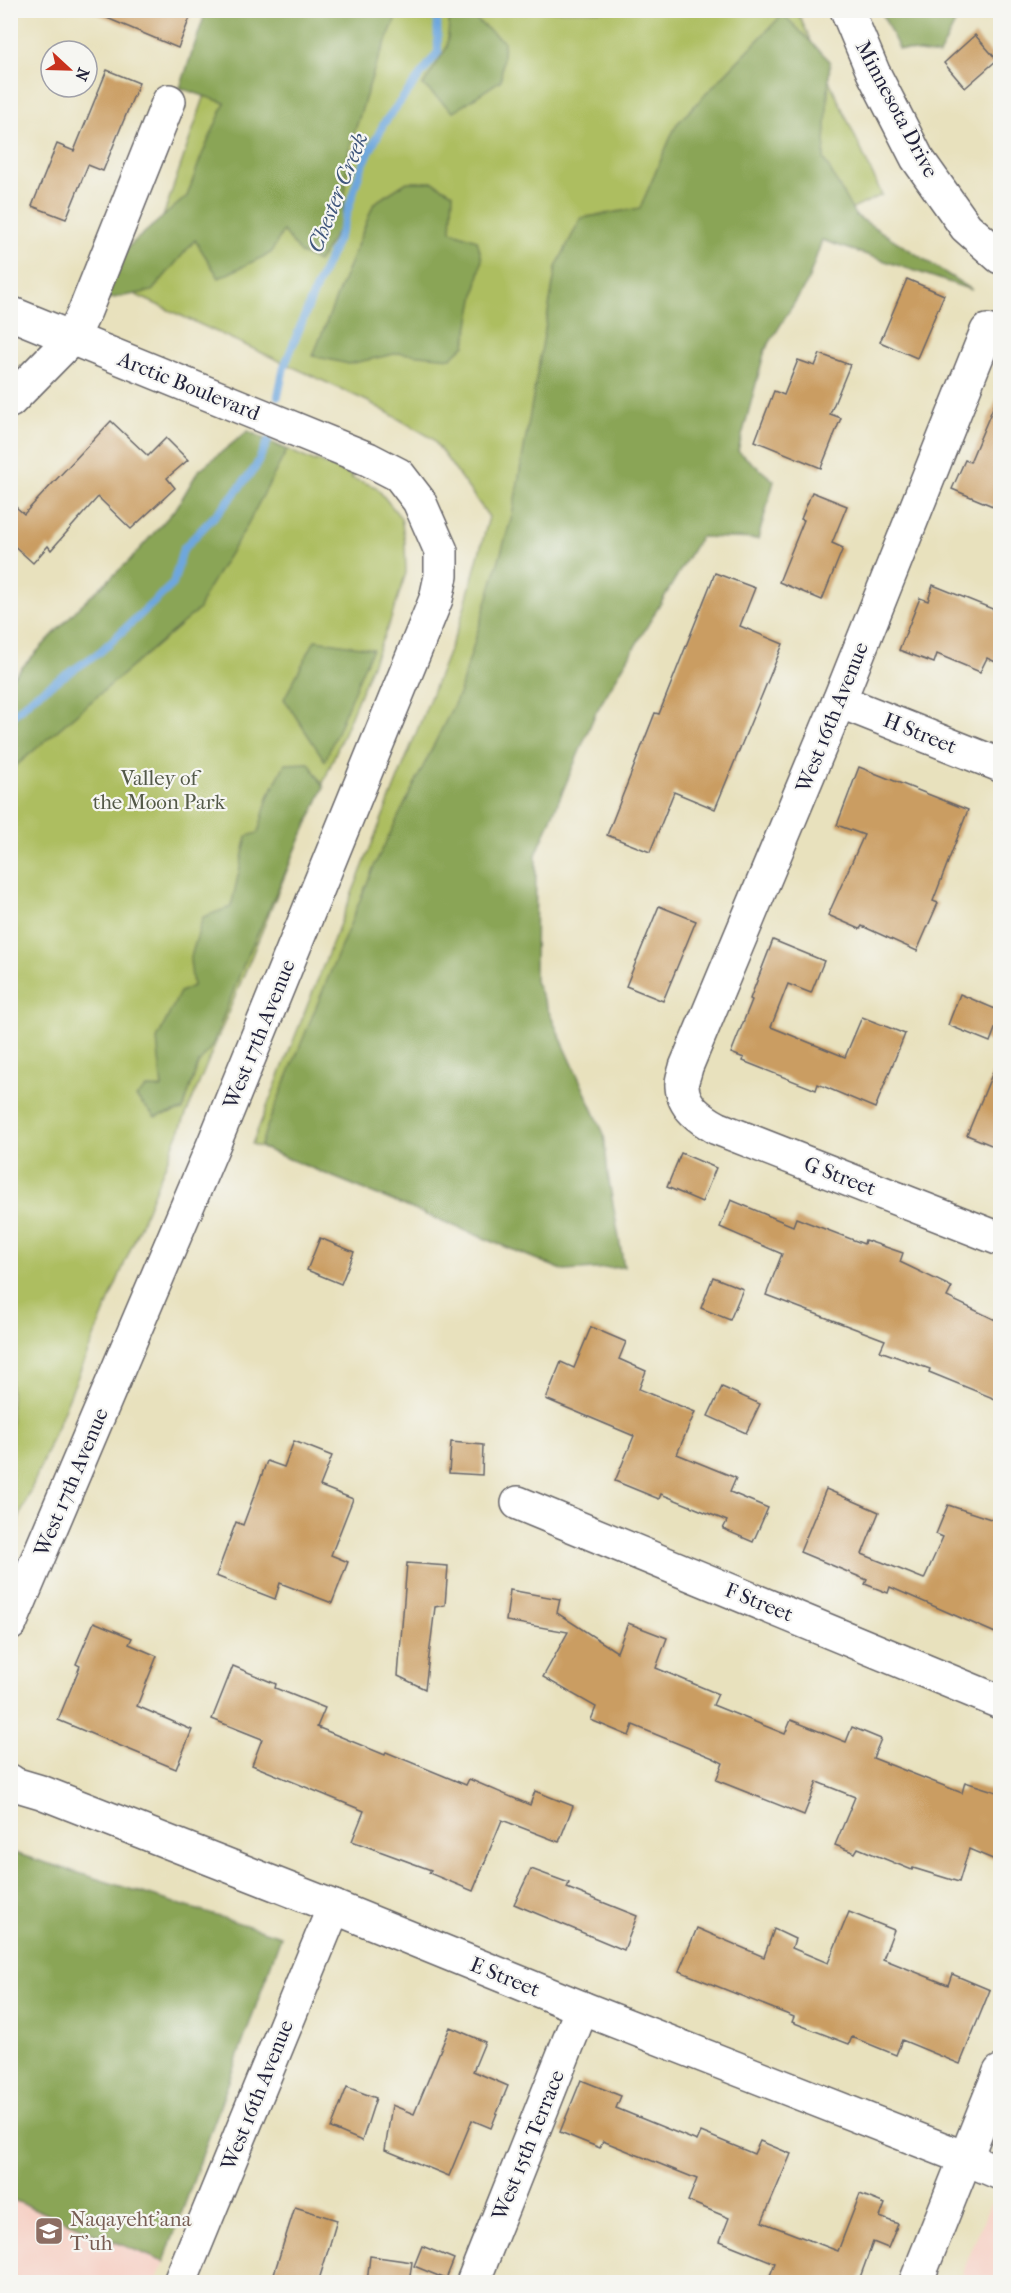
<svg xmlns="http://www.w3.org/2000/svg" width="1011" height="2293" font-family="'IM FELL French Canon',serif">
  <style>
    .built { fill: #f6d1c6 }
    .green { fill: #adbe61; stroke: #68704e; stroke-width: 1.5 }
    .forest { fill: #8aa557; stroke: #566449; stroke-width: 1.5 }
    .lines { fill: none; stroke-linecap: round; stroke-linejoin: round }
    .stream { stroke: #6ea7dd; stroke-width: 8 }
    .building { fill: #ca9d62 }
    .minor-casing { stroke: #676568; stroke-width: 36 }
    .major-casing { stroke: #676568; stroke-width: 36 }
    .minor { stroke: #fff; stroke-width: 33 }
    .major { stroke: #fff; stroke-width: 33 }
    .labels { text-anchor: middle; stroke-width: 4.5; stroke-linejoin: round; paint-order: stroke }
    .street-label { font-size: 21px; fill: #22223b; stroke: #f6f6f2 }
    .park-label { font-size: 21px; fill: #535948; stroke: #f6f6f2 }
    .education-label { font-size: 21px; fill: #785e54; stroke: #f6f6f2; text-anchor: start }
    .water-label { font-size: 22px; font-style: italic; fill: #40577c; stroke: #f6f6f2 }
  </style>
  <rect width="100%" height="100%" fill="#f6f6f2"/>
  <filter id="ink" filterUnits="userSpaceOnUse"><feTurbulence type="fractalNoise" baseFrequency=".0167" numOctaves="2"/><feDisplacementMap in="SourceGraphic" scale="12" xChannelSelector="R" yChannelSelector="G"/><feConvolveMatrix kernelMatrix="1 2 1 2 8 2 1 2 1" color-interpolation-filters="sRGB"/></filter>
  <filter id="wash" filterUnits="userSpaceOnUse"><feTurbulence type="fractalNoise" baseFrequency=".008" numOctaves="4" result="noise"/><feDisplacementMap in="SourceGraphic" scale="24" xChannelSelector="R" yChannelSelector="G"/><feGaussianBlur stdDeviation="1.35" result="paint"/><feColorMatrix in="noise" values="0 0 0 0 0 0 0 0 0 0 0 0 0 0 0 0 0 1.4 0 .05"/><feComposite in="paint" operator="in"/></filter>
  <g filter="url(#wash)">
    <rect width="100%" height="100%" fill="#e8e1bd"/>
    <g class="built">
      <path d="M10 2199 164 2262 156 2282H27L11 2276Z"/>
      <path d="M990 2204 1000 2208V2282H959Z"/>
    </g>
    <g class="green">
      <path d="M231 11H797L882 195 817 226 515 837 565 1271 252 1144 460 623 489 517 432 438 369 402 136 295 228 28Z"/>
      <path d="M268 441 315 462 316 460 353 476 351 478 376 487 401 518 405 542 406 573 391 619 11 1538V718Z"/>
    </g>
    <g class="forest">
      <path d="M206 11H399L375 67 349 150 342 224 318 262 300 253 283 231 271 253 219 278 195 240 152 291 102 300 128 247 187 196 201 157 225 103 180 88Z"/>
      <path d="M450 11H465L504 42 501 80 453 112 423 85 447 47Z"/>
      <path d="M881 11H946L955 23 939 55 899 49Z"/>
      <path d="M783 14 830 61 824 159 855 215 972 290 822 240 808 281 765 350 738 451 774 481 758 539 700 537 596 712 536 855 535 981 604 1134 608 1175 624 1267 565 1271 260 1147 268 1124 374 866 459 694 512 516 556 267 581 218 640 208 676 125Z"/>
      <path d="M407 182H433L453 193 451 231 477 240 482 259 465 345 451 358 399 353 349 364 313 356 374 203Z"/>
      <path d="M248 431 287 450 244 531 206 592 199 609 11 770V679L81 605 128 562 177 507 198 471Z"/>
      <path d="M315 640 373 649 363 669 325 761 284 699Z"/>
      <path d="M309 763 324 787 243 966 212 1046 198 1064 183 1110 155 1117 136 1097 146 1088H162L157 1039 180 992 193 986 190 960 203 917 231 907 247 836 258 833 268 797 285 764Z"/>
      <path d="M11 1852 281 1936 164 2262 11 2199Z"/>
    </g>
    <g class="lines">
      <g class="stream">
        <path d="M278 396 284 367 315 290 342 229 360 171 384 123 438 52 437 10"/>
        <path d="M10 718 34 696 100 652 173 584 183 549 224 506 255 468 268 441"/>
      </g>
    </g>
    <g id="blocks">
      <g class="building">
        <path d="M88 10H193L178 48Z"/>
        <path d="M975 35 997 60 965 88 944 63Z"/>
        <path d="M107 70 139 83 103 171 88 165 66 219 32 206 57 144 74 151Z"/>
        <path d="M907 279 944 295 917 358 880 342Z"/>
        <path d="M820 354 850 365 830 414 841 418 821 468 755 441 774 391 784 395 798 360 815 366Z"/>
        <path d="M1000 391V509L952 489 965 460 970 462Z"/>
        <path d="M111 421 148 456 166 438 188 460 167 478 175 488 131 529 98 497 51 550 48 546 33 563 10 542V502L24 514Z"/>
        <path d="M812 492 847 506 832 543 843 548 822 600 779 582 804 520 801 519Z"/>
        <path d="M715 573 755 588 740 626 783 644 715 809 674 792 650 852 607 835 655 713 659 714Z"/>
        <path d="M933 585 1000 612V664L987 658 980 672 937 654 934 663 899 650 920 598 928 601Z"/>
        <path d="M859 767 968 810 933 901 938 903 917 951 862 926 860 929 828 915 864 835 837 825Z"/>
        <path d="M659 906 696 921 663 1001 626 986Z"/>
        <path d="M773 940 824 961 811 993 788 984 771 1027 845 1057 862 1017 905 1034 875 1108 818 1084 816 1090 743 1061 744 1058 731 1053 752 1000 750 999Z"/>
        <path d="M960 994 1000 1011V1016L990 1042 948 1025Z"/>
        <path d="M1000 1055V1135L996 1147 967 1135Z"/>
        <path d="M681 1153 716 1168 702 1202 667 1187Z"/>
        <path d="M731 1200 793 1226 796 1218 864 1244 865 1240 903 1253 900 1262 952 1287 947 1297 1000 1322V1401L929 1372 930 1369 880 1351 885 1340 766 1295 782 1254 720 1227Z"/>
        <path d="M320 1238 354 1252 341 1284 307 1270Z"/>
        <path d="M713 1277 743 1289 730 1320 701 1308Z"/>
        <path d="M591 1327 626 1342 619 1359 646 1371 639 1389 695 1412 677 1454 736 1478 730 1492 768 1508 753 1542 723 1529 727 1521 661 1494 659 1499 615 1481 634 1436 546 1399 561 1362 574 1368Z"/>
        <path d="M722 1387 760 1404 746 1433 708 1416Z"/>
        <path d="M294 1441 332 1456 320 1486 353 1499 331 1555 348 1562 332 1603 280 1583 275 1599 216 1576 236 1522 243 1525 267 1461 284 1467Z"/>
        <path d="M451 1442 483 1445 482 1475 449 1473Z"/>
        <path d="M826 1489 879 1512 862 1554 924 1579 943 1537 936 1534 948 1505 1000 1522V1635L890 1587 888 1593 865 1584 867 1580 800 1552Z"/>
        <path d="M407 1563 448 1566 445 1605 435 1607 425 1689 398 1676Z"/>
        <path d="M510 1590 560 1599 557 1613 617 1652 628 1623 667 1638 656 1668 718 1694 713 1705 785 1734 791 1720 846 1742 852 1727 881 1739 873 1758 962 1793 965 1782 1000 1793V1862L969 1849 959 1882 913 1868 912 1870 858 1848 855 1853 835 1845 855 1797 817 1782 804 1815 716 1780 723 1763 713 1758 633 1725 629 1736 591 1720 596 1707 543 1677 568 1632 506 1621Z"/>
        <path d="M94 1622 132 1638 129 1644 157 1656 137 1706 192 1730 176 1769 58 1720 80 1666 76 1664Z"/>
        <path d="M233 1666 276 1684 275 1688 325 1708 317 1727 385 1755 386 1752 466 1785 469 1779 530 1805 535 1791 573 1806 559 1842 502 1820 473 1891 429 1873 431 1870 352 1841 364 1811 252 1765 262 1739 212 1719Z"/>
        <path d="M531 1869 569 1883 567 1888 637 1916 624 1950 514 1904Z"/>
        <path d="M849 1912 894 1930 883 1959 948 1985 952 1974 990 1990 960 2064 902 2040 896 2055 852 2037 849 2044 792 2022 794 2017 679 1971 697 1928 764 1957 774 1929 795 1939 792 1948 828 1963Z"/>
        <path d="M450 2027 485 2042 473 2071 508 2086 491 2128 472 2120 449 2176 385 2150 392 2105 414 2114Z"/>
        <path d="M581 2080 621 2096 616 2108 697 2141 701 2132 754 2154 760 2141 791 2154 762 2222 838 2251 860 2194 885 2204 880 2217 898 2224 888 2248 873 2242 858 2283H767L775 2263 720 2241 729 2218 688 2201 697 2179 603 2141 600 2148 560 2132Z"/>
        <path d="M347 2087 376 2098 362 2141 331 2128Z"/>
        <path d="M295 2207 337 2220 330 2244 318 2283H271Z"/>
        <path d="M422 2246 454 2259 446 2279 414 2266Z"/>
        <path d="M370 2256 412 2262 409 2283H367Z"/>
      </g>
    </g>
  </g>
  <g filter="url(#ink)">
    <use href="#blocks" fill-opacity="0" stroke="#676568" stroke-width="1.5"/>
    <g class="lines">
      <g class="minor-casing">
        <g id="minor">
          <path d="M987 331 839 701 686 1067C685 1073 681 1080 682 1086 683 1107 701 1119 717 1128L1000 1239"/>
          <path d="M10 401 72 338 85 311 169 101"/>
          <path d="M839 701 1000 765"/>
          <path d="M518 1503 1000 1702"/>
          <path d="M965 2158 1000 2173"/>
          <path d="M180 2282 334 1907"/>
          <path d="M473 2282 582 2008"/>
        </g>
      </g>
      <g class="major-casing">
        <g id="major">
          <path d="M847 10 873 72 917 158 966 227 1000 257"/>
          <path d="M10 313 368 459 399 475 419 501 441 551V576L436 599 215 1141 10 1624"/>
          <path d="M10 1781 14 1784 41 1792 334 1907 582 2008 965 2158"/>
          <path d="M916 2282 1000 2072"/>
        </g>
      </g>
      <use href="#minor" class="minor"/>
      <use href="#major" class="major"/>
    </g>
  </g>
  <defs>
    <g id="school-square" transform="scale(1.5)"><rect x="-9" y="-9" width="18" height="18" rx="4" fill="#8d6e63" stroke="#f6f6f2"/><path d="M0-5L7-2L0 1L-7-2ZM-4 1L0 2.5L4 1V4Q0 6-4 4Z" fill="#fff"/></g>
  </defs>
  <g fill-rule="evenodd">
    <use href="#school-square" x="49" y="2231"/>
  </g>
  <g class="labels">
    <g class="street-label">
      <text transform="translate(897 109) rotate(62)" y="7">Minnesota Drive</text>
      <text transform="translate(189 386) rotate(22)" y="7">Arctic Boulevard</text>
      <text transform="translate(832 717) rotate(-68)" y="7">West 16th Avenue</text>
      <text transform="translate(920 733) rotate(22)" y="7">H Street</text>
      <text transform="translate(259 1034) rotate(-68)" y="7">West 17th Avenue</text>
      <text transform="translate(840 1176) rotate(21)" y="7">G Street</text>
      <text transform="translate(71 1482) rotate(-67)" y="7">West 17th Avenue</text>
      <text transform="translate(759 1602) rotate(22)" y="7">F Street</text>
      <text transform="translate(505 1977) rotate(22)" y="7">E Street</text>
      <text transform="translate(257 2095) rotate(-68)" y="7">West 16th Avenue</text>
      <text transform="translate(528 2145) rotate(-68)" y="7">West 15th Terrace</text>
    </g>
    <g class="park-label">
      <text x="159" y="785">Valley of<tspan x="159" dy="24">the Moon Park</tspan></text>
    </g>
    <g class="education-label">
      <text x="70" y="2226">Naqayeht'ana<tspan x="70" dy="24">T'uh</tspan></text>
    </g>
    <g class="water-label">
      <text transform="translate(337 192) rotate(-68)" y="8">Chester Creek</text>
    </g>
  </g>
  <rect width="1011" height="2293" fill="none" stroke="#f6f6f2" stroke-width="36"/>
  <g transform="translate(69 69) rotate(112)"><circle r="28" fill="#f6f6f2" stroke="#a1a1a9" stroke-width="1.5"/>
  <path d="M0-4.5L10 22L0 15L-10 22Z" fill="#c8321e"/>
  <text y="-9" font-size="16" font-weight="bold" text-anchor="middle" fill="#22223b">N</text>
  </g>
</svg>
